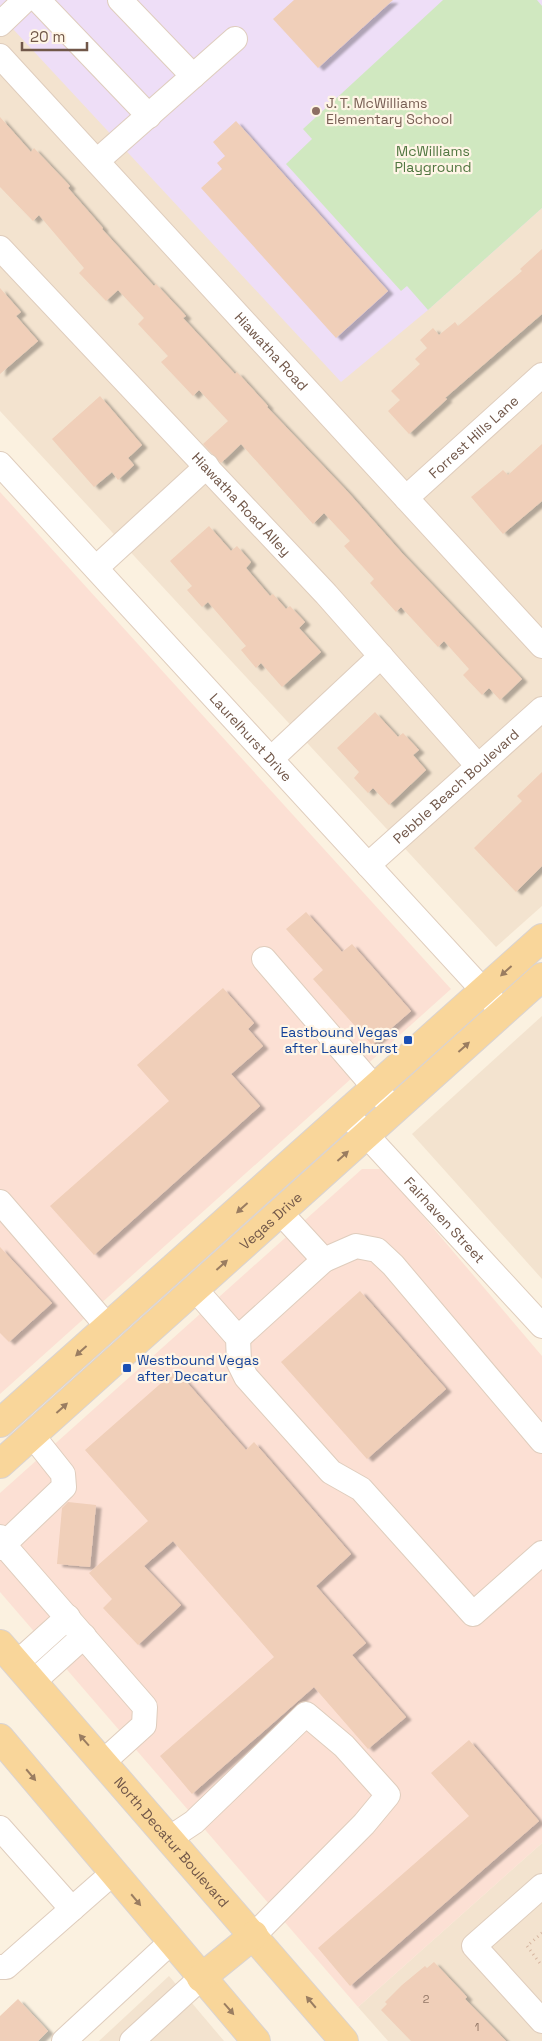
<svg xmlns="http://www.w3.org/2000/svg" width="542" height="2041" font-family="'Space Grotesk',sans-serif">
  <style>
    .residential { fill: #f3e3cf }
    .commercial { fill: #fce0d4 }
    .education { fill: #eedef7 }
    .green { fill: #d0e8c0 }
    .building { fill: #f0cfb9; filter: url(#shadow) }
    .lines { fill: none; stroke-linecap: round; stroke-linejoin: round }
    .minor-casing { stroke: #dfcdbd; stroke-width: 26 }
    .major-casing { stroke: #dad3d0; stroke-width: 30 }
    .path { stroke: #d4b39d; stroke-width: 3; stroke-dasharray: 1 4; stroke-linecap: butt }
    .minor { stroke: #fff; stroke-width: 24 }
    .major { stroke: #f9d69a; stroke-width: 28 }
    .oneway { fill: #9a7d61 }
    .education-dot { fill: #8d6e63; stroke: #fff5e6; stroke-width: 2 }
    .transit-dot { fill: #1a4fb4; stroke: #fff5e6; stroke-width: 2 }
    .labels { text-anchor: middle; stroke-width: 4.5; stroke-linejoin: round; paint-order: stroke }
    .number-label { font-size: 11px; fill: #917565 }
    .education-label { font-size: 14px; fill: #785e54; stroke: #fff5e6; text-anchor: start }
    .park-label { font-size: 14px; fill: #517741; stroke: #fff5e6 }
    .street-label { font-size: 14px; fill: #715749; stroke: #fff5e6 }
    .transit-label { font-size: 14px; fill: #164399; stroke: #fff5e6; text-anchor: end }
  </style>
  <defs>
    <filter id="shadow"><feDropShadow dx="5.5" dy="3" stdDeviation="1" flood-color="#0004"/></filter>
  </defs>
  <rect width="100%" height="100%" fill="#fbf1e0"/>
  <g class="residential">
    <path d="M0 0H542V906L496 947 0 411Z"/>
    <path d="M542 1016V1279L412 1134Z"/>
    <path d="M542 1843V2041H388L358 2007Z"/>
    <path d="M169 1976 224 2041H99Z"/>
  </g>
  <g class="commercial">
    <path d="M0 492 451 989 0 1394Z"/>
    <path d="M362 1169H383L542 1356V1843L358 2007 0 1592V1493Z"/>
  </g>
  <path class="education" d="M0 0H542V208L428 310 341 382 0 15Z"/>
  <path class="green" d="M443 0H537L542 6V208L428 310 407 286 401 291 286 164 312 139 303 129Z"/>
  <g class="building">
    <path d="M294 0H393L318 68 273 19Z"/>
    <path d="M0 117 31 152 34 148 70 186 68 188 103 228 102 229 154 286 156 284 186 316 183 318 235 374 237 372 268 406 267 407 347 491 402 553 522 679 500 700 489 688 482 695 463 675 469 669 444 641 438 647 401 607 396 612 370 583 374 579 344 546 350 541 324 513 313 524 241 444 221 463 203 444 228 421 199 390 193 396 161 362 168 356 138 324 144 318 118 290 106 301 79 273 84 268 39 215 33 221 0 187Z"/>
    <path d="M236 121 388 291 336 338 201 188 222 169 217 163 225 156 213 142Z"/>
    <path d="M542 249V314L445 398 447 399 409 434 388 411 400 400 391 391 420 364 415 359 427 348 420 340 433 328 439 335 455 322 458 326 522 271 520 269Z"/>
    <path d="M0 288 21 312 16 316 38 341 0 374Z"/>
    <path d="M100 396 142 445 128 458 134 465 118 480 112 472 94 487 52 439Z"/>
    <path d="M542 444V501L503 534 471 497 503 470 508 475Z"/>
    <path d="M209 526 231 551 237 546 251 562 246 568 270 596 273 594 286 609 290 606 305 622 299 628 321 652 282 687 261 663 256 668 241 650 246 646 208 602 202 607 187 590 192 586 170 561Z"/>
    <path d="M375 712 398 737 403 733 419 750 413 755 426 770 389 805 373 788 368 793 354 778 359 772 337 748Z"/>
    <path d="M542 772V866L516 892 474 848 522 801 517 796Z"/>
    <path d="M306 912 342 952 352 944 411 1011 372 1045 313 979 323 970 286 929Z"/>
    <path d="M223 988 254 1023 248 1029 263 1046 231 1074 260 1106 94 1255 50 1206 169 1101 137 1065Z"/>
    <path d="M0 1247 52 1303 9 1342 0 1333Z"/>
    <path d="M360 1291 446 1389 367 1459 281 1362Z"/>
    <path d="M176 1370 246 1450 254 1442 351 1554 316 1586 366 1643 352 1655 406 1717 368 1749 314 1687 192 1794 160 1756 274 1657 173 1541 144 1566 181 1605 138 1645 103 1608 112 1599 89 1573 148 1521 85 1450Z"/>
    <path d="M68 1502 96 1505 90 1567 57 1564 62 1508Z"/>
    <path d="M469 1740 539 1821 350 1986 318 1948 469 1816 431 1773Z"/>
    <path d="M434 1962 467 1997 465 1999 506 2041H411L381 2010 387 2004 385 2002 402 1985 425 1966 427 1968Z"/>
    <path d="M18 1999 48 2031 38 2041H0V2016Z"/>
  </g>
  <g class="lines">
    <g class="minor-casing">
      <g id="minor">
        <path d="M38 0 149 116"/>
        <path d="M120 0 193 76"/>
        <path d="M0 24 25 0"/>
        <path id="s1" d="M0 56 542 646"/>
        <path d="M97 161 235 39"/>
        <path id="s2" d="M0 248 326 594 478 766"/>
        <path id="s3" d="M0 464 503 1012"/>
        <path id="s4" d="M406 498 542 375"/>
        <path d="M96 568 207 466"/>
        <path d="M271 759 381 656"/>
        <path id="s5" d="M368 865 542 709"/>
        <path d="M264 959 394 1110"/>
        <path id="s6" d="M347 1114 542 1326"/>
        <path d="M0 1202 108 1327"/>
        <path d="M280 1212 324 1260 356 1246 377 1250 393 1265 542 1441"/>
        <path d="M195 1289 238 1338 239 1363 246 1377 331 1472 361 1489 473 1614 542 1553"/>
        <path d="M238 1338 324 1260"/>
        <path d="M0 1537 4 1545 145 1707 144 1725 103 1762"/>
        <path d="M0 1548 64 1487 63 1474 32 1435"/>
        <path d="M17 1663 68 1617"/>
        <path d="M33 1682 84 1636"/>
        <path d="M0 1828 72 1909 6 1967H0"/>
        <path d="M170 1838 194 1822 306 1714 344 1746 388 1795 364 1824 254 1935"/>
        <path d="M542 1886 474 1946 542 2021"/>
        <path d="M72 1909 113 1873"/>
        <path d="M64 2041 171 1942"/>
        <path d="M132 2041 201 1978"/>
      </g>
    </g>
    <g class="major-casing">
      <g id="major">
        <path d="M0 1423 542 938"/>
        <path id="s7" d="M0 1464 542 977"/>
        <path id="s8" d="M0 1644 344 2041"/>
        <path d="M0 1738 256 2041"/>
        <path d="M201 1978 254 1935"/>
      </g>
    </g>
    <path class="path" d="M542 1933 527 1946 542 1966"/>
    <use href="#minor" class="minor"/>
    <use href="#major" class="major"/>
  </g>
  <defs><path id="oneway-solid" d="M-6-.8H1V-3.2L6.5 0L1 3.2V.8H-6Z" transform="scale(1.25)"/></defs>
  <g class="oneway">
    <use href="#oneway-solid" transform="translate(506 971) rotate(138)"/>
    <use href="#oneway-solid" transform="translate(464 1047) rotate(-42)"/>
    <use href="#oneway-solid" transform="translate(343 1156) rotate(-42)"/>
    <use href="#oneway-solid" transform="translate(242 1208) rotate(138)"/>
    <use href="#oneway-solid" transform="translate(222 1265) rotate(-42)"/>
    <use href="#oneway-solid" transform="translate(81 1351) rotate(138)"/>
    <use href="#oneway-solid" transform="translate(62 1408) rotate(-42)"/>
    <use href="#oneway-solid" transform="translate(84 1740) rotate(-131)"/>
    <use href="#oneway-solid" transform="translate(31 1775) rotate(50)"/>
    <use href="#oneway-solid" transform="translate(136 1900) rotate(50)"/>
    <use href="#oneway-solid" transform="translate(311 2002) rotate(-130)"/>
    <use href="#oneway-solid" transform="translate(229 2009) rotate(49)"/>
  </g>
  <circle class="education-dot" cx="316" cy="111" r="5"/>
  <g class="transit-dot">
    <rect x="403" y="1035" width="10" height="10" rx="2.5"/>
    <rect x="122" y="1363" width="10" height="10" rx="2.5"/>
  </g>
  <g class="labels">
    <g class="number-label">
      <text x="426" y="2003">2</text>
      <text x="477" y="2031">1</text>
    </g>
    <g class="education-label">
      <text x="326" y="108">J. T. McWilliams<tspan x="326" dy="16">Elementary School</tspan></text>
    </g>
    <g class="park-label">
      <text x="433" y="156">McWilliams<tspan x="433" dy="16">Playground</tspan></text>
    </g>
    <g class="street-label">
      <text dy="5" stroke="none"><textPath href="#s1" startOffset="401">Hiawatha Road</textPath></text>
      <text dy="5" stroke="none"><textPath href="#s4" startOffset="91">Forrest Hills Lane</textPath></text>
      <text dy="5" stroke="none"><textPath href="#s2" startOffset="352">Hiawatha Road Alley</textPath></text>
      <text dy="5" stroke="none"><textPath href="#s3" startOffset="371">Laurelhurst Drive</textPath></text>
      <text dy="5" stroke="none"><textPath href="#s5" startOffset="118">Pebble Beach Boulevard</textPath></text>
      <text dy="5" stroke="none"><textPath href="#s7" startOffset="364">Vegas Drive</textPath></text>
      <text dy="5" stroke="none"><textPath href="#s6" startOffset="144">Fairhaven Street</textPath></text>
      <text dy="5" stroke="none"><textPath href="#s8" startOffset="262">North Decatur Boulevard</textPath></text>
    </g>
    <g class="transit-label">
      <text x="398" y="1037">Eastbound Vegas<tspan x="398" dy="16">after Laurelhurst</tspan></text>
      <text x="137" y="1365" text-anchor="start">Westbound Vegas<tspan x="137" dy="16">after Decatur</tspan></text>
    </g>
  </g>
  <path d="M22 42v8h65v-8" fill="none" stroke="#715749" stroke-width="2.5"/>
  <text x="30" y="42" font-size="15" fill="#715749" stroke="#fff5e6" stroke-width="4" paint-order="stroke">20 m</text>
</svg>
